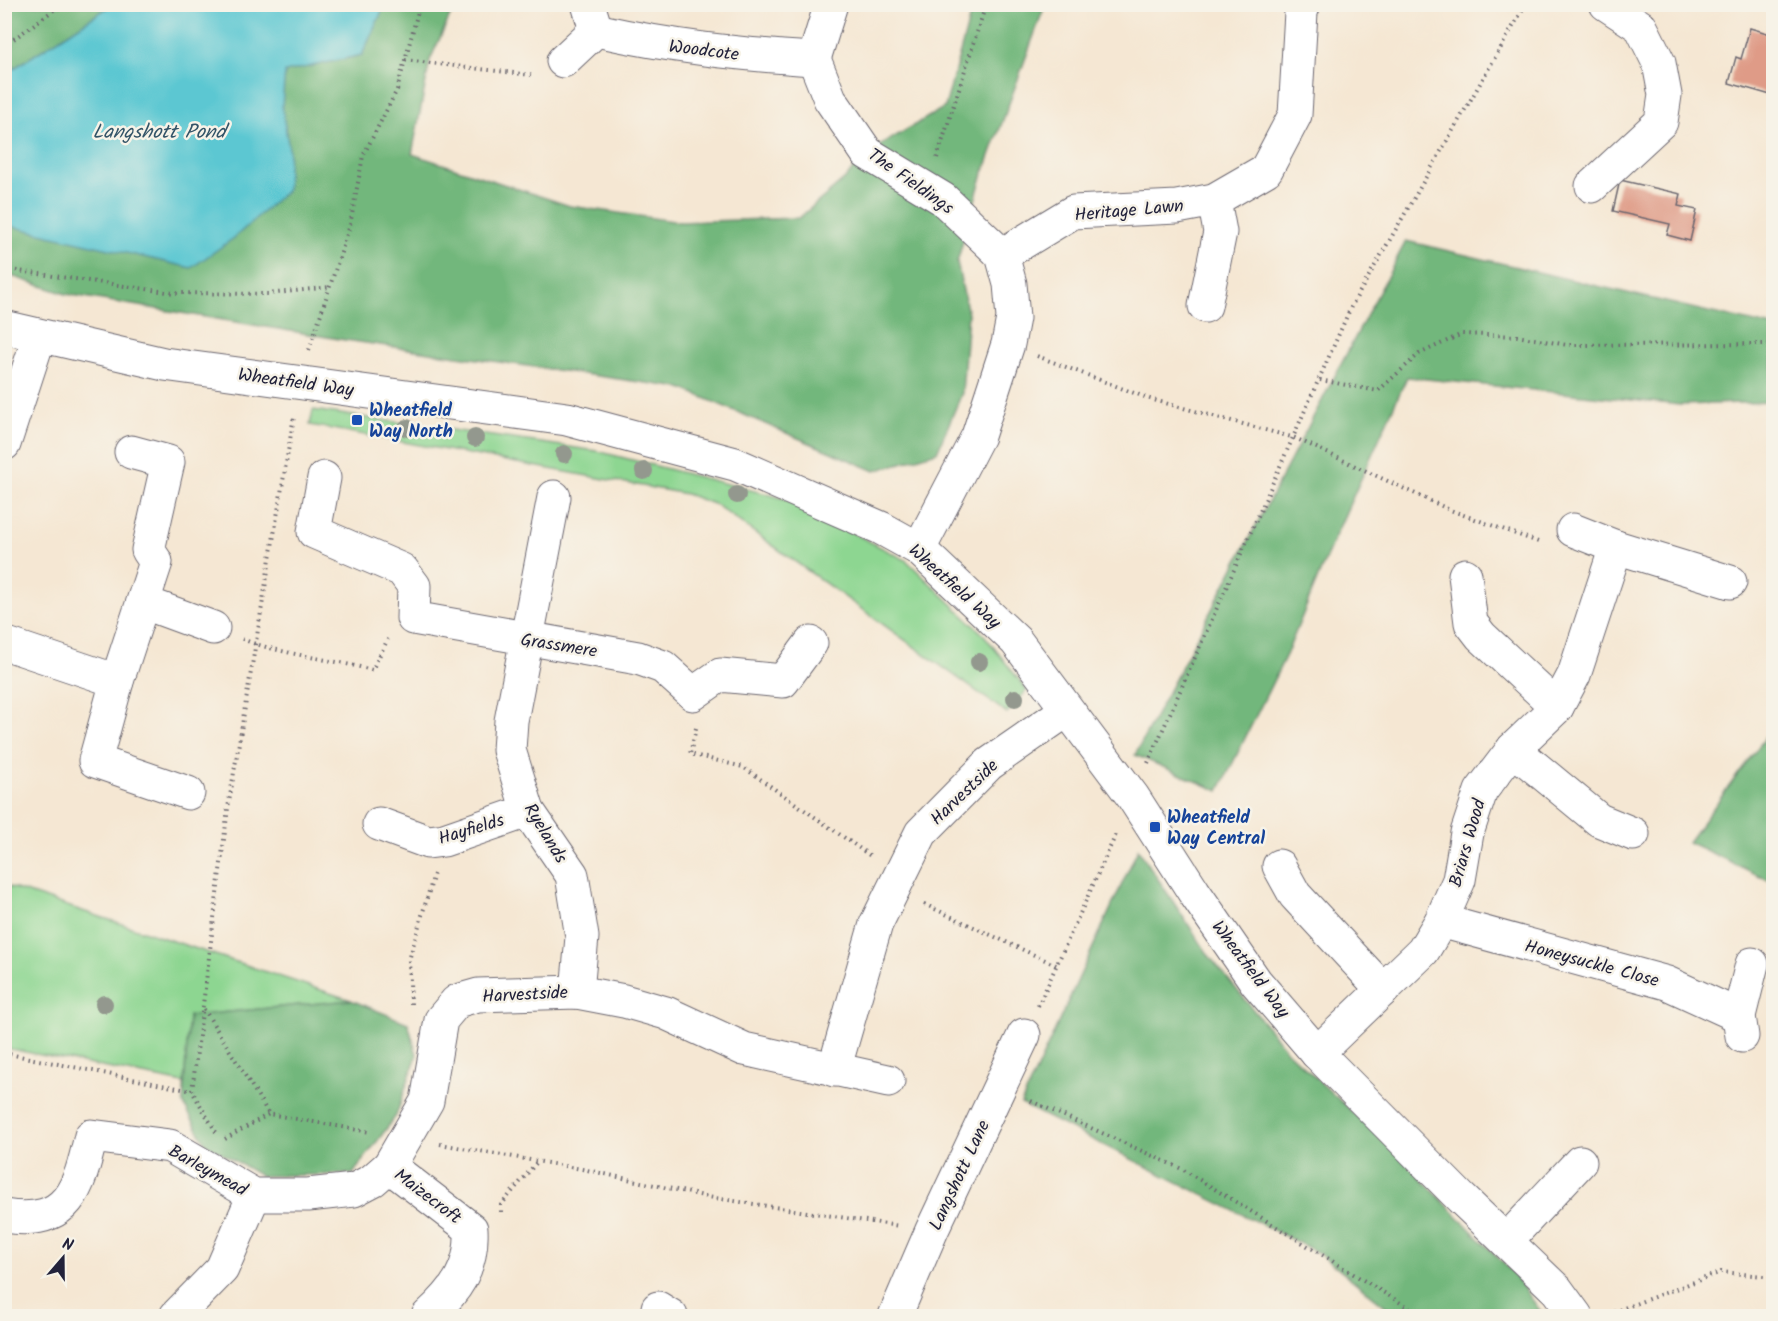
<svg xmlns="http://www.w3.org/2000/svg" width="1778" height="1321" font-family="Kalam,sans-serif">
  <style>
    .green { fill: #8dd691; stroke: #587c66; stroke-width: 1.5 }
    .forest { fill: #72b77b; stroke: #4a6c5b; stroke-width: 1.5 }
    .water { fill: #5bc7d2; stroke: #3e7486; stroke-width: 1.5 }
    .building { fill: #df9b87 }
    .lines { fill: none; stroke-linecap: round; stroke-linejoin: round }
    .minor-casing { stroke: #6c6770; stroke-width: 35 }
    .path { stroke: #6c6770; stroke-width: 4; stroke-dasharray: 1.5 4.5; stroke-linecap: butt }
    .minor { stroke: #fff; stroke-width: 33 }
    .tree { fill: #93988e }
    .transit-dot { fill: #1a4fb4; stroke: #f7f3e8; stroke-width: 2 }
    .labels { text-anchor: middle; stroke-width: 5; stroke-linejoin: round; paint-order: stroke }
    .street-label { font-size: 18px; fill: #22223b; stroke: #f7f3e8 }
    .transit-label { font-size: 18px; font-weight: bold; fill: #164399; stroke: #f7f3e8; text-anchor: start }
    .water-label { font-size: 20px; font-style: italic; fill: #335468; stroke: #f7f3e8 }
  </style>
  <rect width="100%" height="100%" fill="#f7f3e8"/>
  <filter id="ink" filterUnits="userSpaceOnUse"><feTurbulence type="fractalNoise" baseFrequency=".0167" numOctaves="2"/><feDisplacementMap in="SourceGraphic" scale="12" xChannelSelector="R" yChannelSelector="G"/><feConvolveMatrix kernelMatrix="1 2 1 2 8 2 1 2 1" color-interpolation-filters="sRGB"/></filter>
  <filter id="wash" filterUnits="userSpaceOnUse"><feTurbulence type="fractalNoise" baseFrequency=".008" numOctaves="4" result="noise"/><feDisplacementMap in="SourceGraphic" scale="24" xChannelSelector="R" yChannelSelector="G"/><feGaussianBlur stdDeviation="1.35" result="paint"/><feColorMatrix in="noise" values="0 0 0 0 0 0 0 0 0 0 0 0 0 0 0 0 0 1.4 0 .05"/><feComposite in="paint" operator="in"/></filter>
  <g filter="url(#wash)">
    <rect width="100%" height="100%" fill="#f5e7d3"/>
    <g class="green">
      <path d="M313 410 597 451 786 499 906 560 984 635 1027 690 1007 713 716 505 686 494 310 425Z"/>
      <path d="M4 885 351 1000 189 1016 184 1083 5 1048Z"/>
    </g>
    <g class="forest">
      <path d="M5 5H455L430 60 412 154 570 206 680 222 799 218 845 179 867 153 945 107 973 5H1045L980 183 957 262 968 314 962 393 937 452 875 471 681 388 345 340 66 294 5 274Z"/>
      <path d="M1406 241 1773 327V402L1680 405 1407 377 1333 541 1287 653 1219 791 1135 755Z"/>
      <path d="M1773 727V882L1688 842Z"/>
      <path d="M1138 849 1210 957 1288 1052 1396 1153 1512 1272 1544 1316H1398L1317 1252 1021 1104Z"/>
      <path d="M351 1000 408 1023 417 1055 396 1116 353 1174 261 1176 206 1144 183 1103 189 1016Z"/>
    </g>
    <path class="water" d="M113 4 385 5 362 55 285 72 282 107 289 149 287 190 234 238 191 268 5 225V74Z"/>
    <g id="blocks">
      <g class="building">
        <path d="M1750 28 1774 35V96L1729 83 1736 57 1741 59Z"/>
        <path d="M1620 180 1681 194 1678 206 1697 210 1690 241 1667 235 1670 224 1613 211Z"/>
      </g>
    </g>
  </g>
  <g filter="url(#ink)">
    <use href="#blocks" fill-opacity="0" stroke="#6c6770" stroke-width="1.5"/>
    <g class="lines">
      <g class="minor-casing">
        <g id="minor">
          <path d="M831 4 814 59 830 99 867 153 943 199 1002 255 1010 284 1013 318 1008 344 978 436 919 549"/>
          <path d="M596 30C672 47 736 54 814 59"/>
          <path d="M563 61 596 30 588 4"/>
          <path d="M1592 186 1661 122 1665 95 1659 63 1641 27 1606 4"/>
          <path d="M1002 255 1073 212 1177 207 1214 200 1266 170 1295 115 1301 12 1304 4"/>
          <path d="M1205 306 1220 232 1214 200"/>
          <path d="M4 327 164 364 567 419 735 464 881 528 919 549 1016 641 1133 797 1194 892 1256 982 1317 1053 1461 1198 1557 1290 1576 1316"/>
          <path d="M4 444 39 337"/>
          <path d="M131 452 168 462 148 550 156 562 117 681 95 761 188 793"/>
          <path d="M324 478 314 532 402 570 414 586 413 618 638 658 663 667 693 694 720 675 783 681 811 643"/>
          <path d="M554 497 511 721 509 750 528 811 572 875 582 937 577 992"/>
          <path d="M1573 530 1616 547 1730 582"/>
          <path d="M1465 575 1471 623 1481 636 1557 707"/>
          <path d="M145 603 213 628"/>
          <path d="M4 643 117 681"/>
          <path d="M1513 749 1599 820 1633 834"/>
          <path d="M379 824 428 842 444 840 528 811"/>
          <path d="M1279 866 1295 895 1383 990"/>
          <path d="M1441 921 1667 983 1739 1016"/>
          <path d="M1742 1036 1739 1016 1752 964"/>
          <path d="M1317 1053 1423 951 1441 921 1459 880 1467 833 1481 791 1513 749 1557 707 1574 675 1616 547"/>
          <path d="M834 1070 876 924 921 833 989 764 1067 710"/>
          <path d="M389 1166 471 1229C473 1268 456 1291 428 1316"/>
          <path d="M4 1216C69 1227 79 1188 91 1136L170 1146 254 1195H308L354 1190 373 1180 389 1166 427 1101 441 1020 457 1001 478 995 577 992 624 1001 666 1013 744 1049 888 1081"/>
          <path d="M1506 1241 1580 1162"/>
          <path d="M658 1308 671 1316"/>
          <path d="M176 1316 222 1269 254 1195"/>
          <path d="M895 1316 932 1230 1024 1035"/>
        </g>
      </g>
      <g class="path">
        <path d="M4 46 62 4"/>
        <path d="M405 60 531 75"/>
        <path d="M937 158 986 4"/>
        <path d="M4 269 174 293 268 294 330 287"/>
        <path d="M309 350 350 225 363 156 397 90 420 4"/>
        <path d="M1037 356 1150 399 1295 438 1450 510 1538 542 1541 541"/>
        <path d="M1320 380 1378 391 1419 354 1462 334 1517 336 1567 345 1774 344"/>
        <path d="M242 639C279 654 331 659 372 670L388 639"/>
        <path d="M696 728 690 754 743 767 872 857"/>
        <path d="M1148 763 1351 307 1526 4"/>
        <path d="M924 904 1058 966"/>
        <path d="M411 1004 409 960 434 874"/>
        <path d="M1038 1006 1117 832"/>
        <path d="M204 1009 269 1114 370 1132"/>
        <path d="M4 1053 192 1091"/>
        <path d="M1031 1101 1182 1169 1422 1316"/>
        <path d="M216 1132 192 1091 228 808 294 416"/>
        <path d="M225 1139 269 1114"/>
        <path d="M440 1144 587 1170 708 1197 899 1226"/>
        <path d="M501 1212V1205L537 1162"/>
        <path d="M1608 1314 1721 1272 1774 1277"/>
      </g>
      <use href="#minor" class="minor"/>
    </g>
    <g class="tree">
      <circle cx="407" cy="428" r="9"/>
      <circle cx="475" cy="438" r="9"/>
      <circle cx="564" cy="454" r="9"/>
      <circle cx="644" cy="471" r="9"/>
      <circle cx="737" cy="495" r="9"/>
      <circle cx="979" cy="662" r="9"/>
      <circle cx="1015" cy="698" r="9"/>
      <circle cx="104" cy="1004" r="9"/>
    </g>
  </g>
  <g class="transit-dot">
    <rect x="351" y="414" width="12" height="12" rx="3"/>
    <rect x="1149" y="821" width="12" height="12" rx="3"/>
  </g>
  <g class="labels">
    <g class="street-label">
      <text transform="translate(704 50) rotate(7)" y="6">Woodcote</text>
      <text transform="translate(911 181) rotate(35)" y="6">The Fieldings</text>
      <text transform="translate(1129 210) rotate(-5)" y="6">Heritage Lawn</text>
      <text transform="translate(296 382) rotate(8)" y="6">Wheatfield Way</text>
      <text transform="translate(955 586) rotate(42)" y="6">Wheatfield Way</text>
      <text transform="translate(559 645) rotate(9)" y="6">Grassmere</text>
      <text transform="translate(964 792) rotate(-44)" y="6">Harvestside</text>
      <text transform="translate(471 829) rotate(-17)" y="6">Hayfields</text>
      <text transform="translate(546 833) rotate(59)" y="6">Ryelands</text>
      <text transform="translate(1467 843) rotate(-74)" y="6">Briars Wood</text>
      <text transform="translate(1592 963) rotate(15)" y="6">Honeysuckle Close</text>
      <text transform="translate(1251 969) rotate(53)" y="6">Wheatfield Way</text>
      <text transform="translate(525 994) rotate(-3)" y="6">Harvestside</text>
      <text transform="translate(208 1170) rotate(29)" y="6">Barleymead</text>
      <text transform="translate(959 1175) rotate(-65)" y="6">Langshott Lane</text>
      <text transform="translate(428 1196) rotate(37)" y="6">Maizecroft</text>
    </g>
    <g class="transit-label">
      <text x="369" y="416">Wheatfield<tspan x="369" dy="21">Way North</tspan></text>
      <text x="1167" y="823">Wheatfield<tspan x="1167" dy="21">Way Central</tspan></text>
    </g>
    <g class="water-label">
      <text x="159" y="138">Langshott Pond</text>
    </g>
  </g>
  <rect width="1778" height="1321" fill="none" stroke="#f7f3e8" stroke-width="24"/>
  <g transform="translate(63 1258) rotate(20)" stroke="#f7f3e8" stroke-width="4.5" paint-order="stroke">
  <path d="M0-4.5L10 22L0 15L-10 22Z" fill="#22223b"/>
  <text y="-9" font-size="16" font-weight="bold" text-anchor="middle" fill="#22223b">N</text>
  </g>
</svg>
